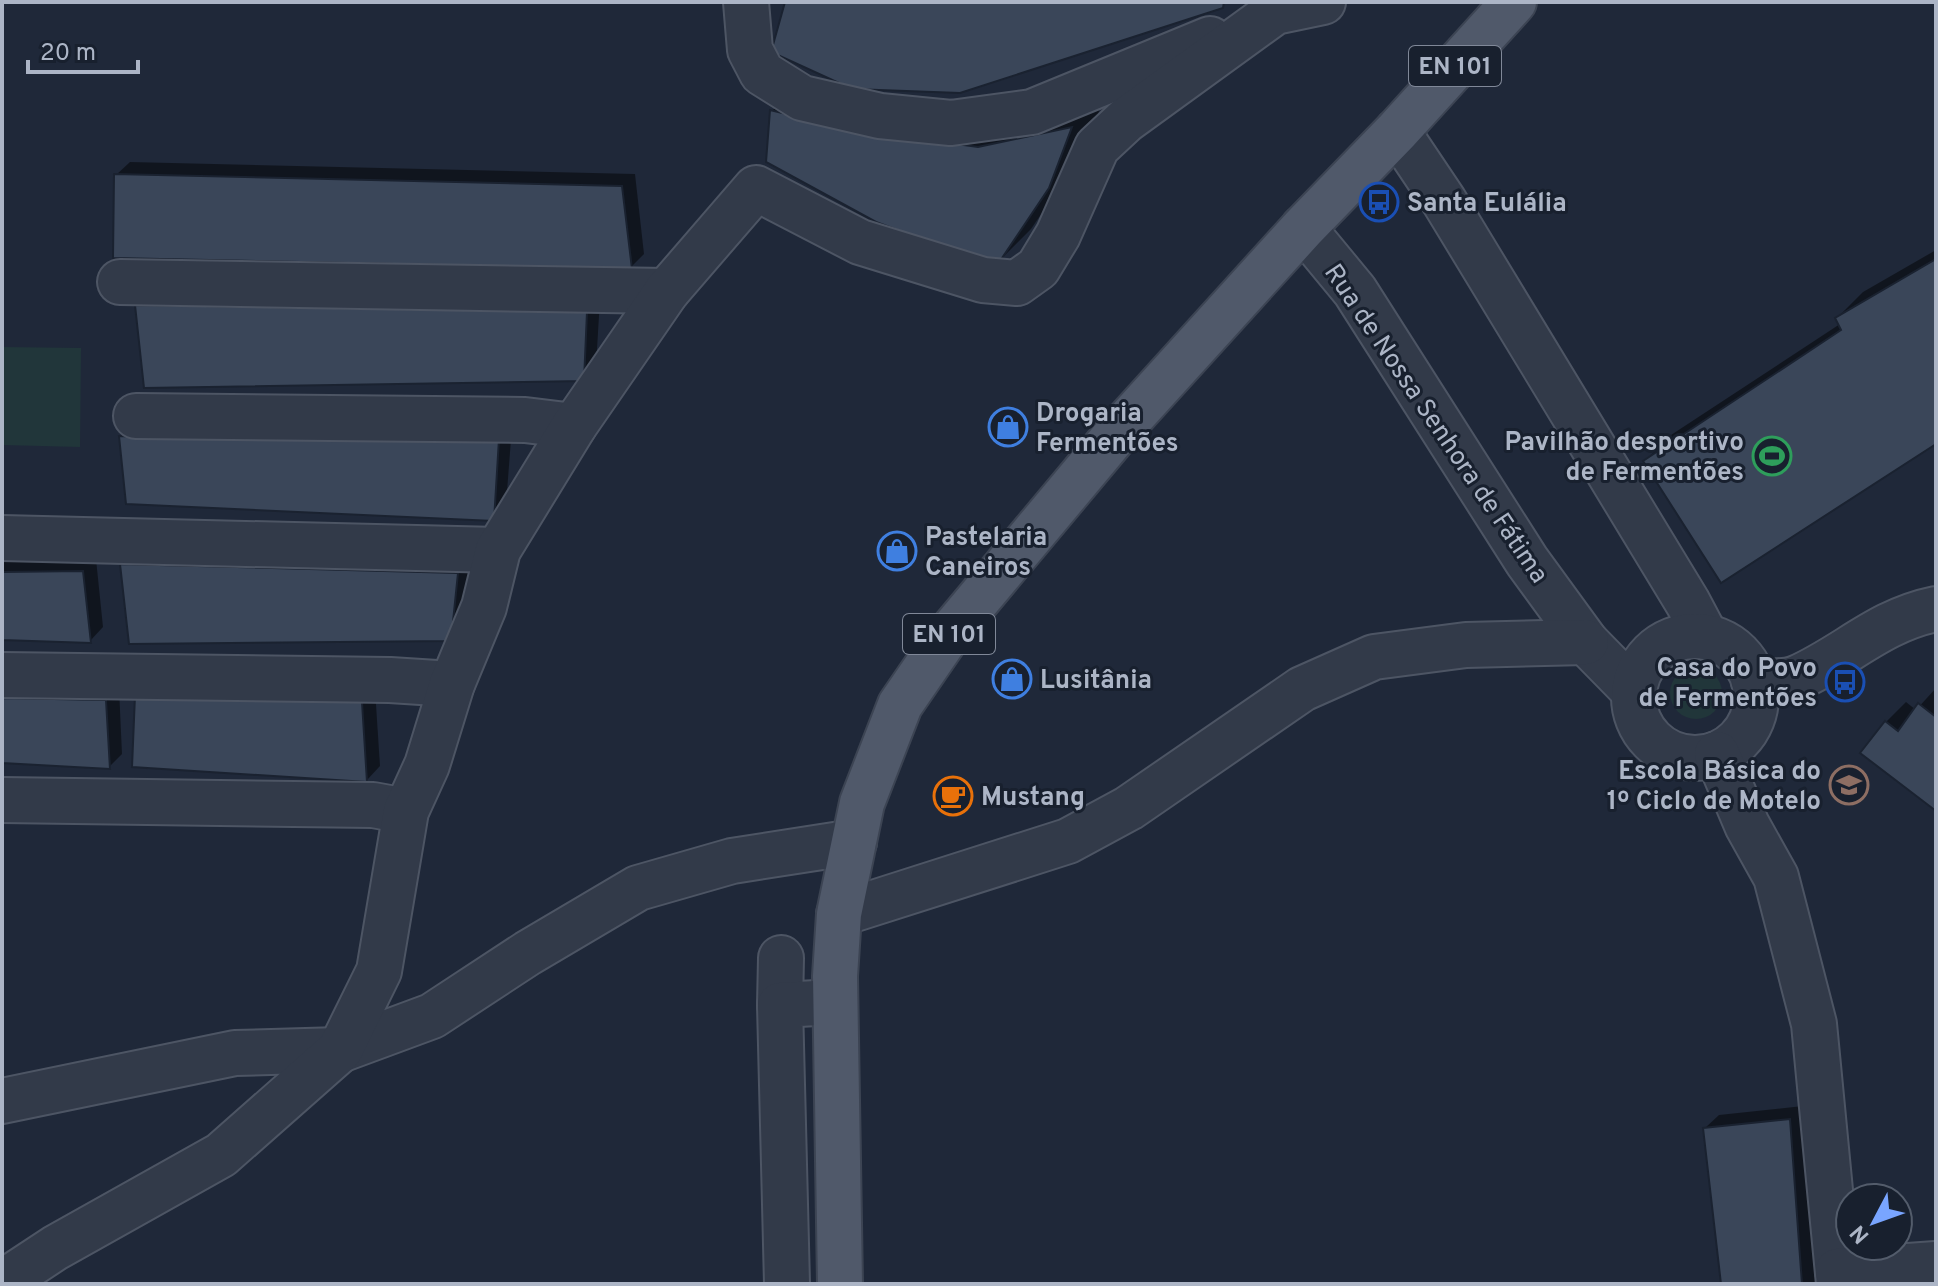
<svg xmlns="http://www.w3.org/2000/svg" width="1938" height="1286" font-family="Overpass,sans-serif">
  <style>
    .green { fill: #21363a }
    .shadow { fill: #0007 }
    .building { fill: #3a4659; stroke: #1a2230; stroke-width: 2 }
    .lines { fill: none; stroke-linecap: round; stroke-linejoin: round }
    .minor-casing { stroke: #4d5564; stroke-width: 48 }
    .major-casing { stroke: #3c4453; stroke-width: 48 }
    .minor { stroke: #323a49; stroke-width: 44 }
    .major { stroke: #50596a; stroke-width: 44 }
    .labels { text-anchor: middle; stroke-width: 6; stroke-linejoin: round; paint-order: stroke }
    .shield { fill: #18202e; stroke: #808898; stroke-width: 2 }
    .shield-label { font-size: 24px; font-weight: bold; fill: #acb5c6 }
    .poi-label { font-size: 26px; font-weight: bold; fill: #acb5c6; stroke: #18202e; text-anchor: start }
    .street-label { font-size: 26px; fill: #acb5c6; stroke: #18202e }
  </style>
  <rect width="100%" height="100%" fill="#1f2839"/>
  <g class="green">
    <path d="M2 347 81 348 80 447 2 445Z"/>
    <circle cx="1696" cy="693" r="26"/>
  </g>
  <g class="shadow">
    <path d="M787 2H1226L1222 6 866 88 884 94 1015 112 1106 93 1084 151 1031 229 995 265 772 111 807 75 838 83 839 81Z"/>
    <path d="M130 162 635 174 644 254 631 267 116 175Z"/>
    <path d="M1936 250V442L1645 461 1671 435 1840 324 1837 318 1863 292Z"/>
    <path d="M150 293 600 299 596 366 583 379 137 306Z"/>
    <path d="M135 423 512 426 506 505 493 519 121 436Z"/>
    <path d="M135 552 470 561 464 625 450 639 122 565Z"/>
    <path d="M96 559 103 627 90 641 2 638V560Z"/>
    <path d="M2 685 119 688 122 754 109 767 2 761Z"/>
    <path d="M1936 688V809L1886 722 1906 702 1916 710Z"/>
    <path d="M375 689 380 766 367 780 137 696Z"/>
    <path d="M1803 1106 1816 1284H1723L1705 1128 1719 1115Z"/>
  </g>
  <g class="building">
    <path d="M785 2H1224L1223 8 960 93 852 89 771 52Z"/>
    <path d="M770 110 848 129 978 147 1072 127 1049 188 996 267 876 222 766 162Z"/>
    <path d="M114 174 622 186 632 269 113 258Z"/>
    <path d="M1936 259V444L1721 583 1643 461 1841 330 1835 318Z"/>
    <path d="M135 305 587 312 584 381 144 388Z"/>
    <path d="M119 436 499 439 494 521 126 504Z"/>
    <path d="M120 564 458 573 451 641 129 644Z"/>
    <path d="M83 571 91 643 2 640V572Z"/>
    <path d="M135 695 362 702 367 782 132 767Z"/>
    <path d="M2 698 106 700 110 769 2 763Z"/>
    <path d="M1918 703 1936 717V811L1860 753 1885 721 1898 731Z"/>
    <path d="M1790 1119 1802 1284H1721L1703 1128Z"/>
  </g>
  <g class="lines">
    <g class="minor-casing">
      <g id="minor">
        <path d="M746 2 750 50 762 73 802 98 880 116 951 123 1032 112 1210 39"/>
        <path d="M1397 131 1444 201 1688 603 1706 637"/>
        <path d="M1303 228 1355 291 1527 561 1586 642 1634 691"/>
        <path d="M120 282 667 291"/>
        <path d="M136 416 525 420 574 426"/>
        <path d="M2 538 498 550"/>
        <circle cx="1695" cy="697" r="61"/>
        <path d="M2 675 390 680 452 684"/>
        <path d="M1754 681C1767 681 1785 683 1797 678 1847 656 1878 621 1936 609"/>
        <path d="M1717 754 1747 825 1776 877 1814 1024 1839 1284"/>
        <path d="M2 800 373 805 406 811"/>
        <path d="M839 914 1068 841 1129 808 1302 689 1374 657 1466 645 1586 642"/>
        <path d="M780 1005 781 958"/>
        <path d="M2 1101 235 1053 340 1050 432 1016 528 953 638 888 732 861 854 842"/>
        <path d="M1838 1271 1936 1264"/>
        <path d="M2 1283 55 1248 221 1155 340 1050 379 971 406 811 427 765 452 684 484 607 498 550 574 426 667 291 756 188 860 242 983 280 1017 283 1038 268 1058 235 1097 147 1126 120 1275 12 1323 2"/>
        <path d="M787 1284 780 1005 835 1002"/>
      </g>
    </g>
    <g class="major-casing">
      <path id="major" d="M840 1284 835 976 839 914 862 803 900 705 946 638 1118 432 1303 228 1397 131 1514 2"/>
    </g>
    <use href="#minor" class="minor"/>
    <use href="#major" class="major"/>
  </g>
  <defs>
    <g id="bus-ring" transform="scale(2)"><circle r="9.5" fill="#18202e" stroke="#1a4fb4" stroke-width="1.5"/><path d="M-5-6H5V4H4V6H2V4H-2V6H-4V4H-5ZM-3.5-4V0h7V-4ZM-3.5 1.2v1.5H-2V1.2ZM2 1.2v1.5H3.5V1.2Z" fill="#1a4fb4"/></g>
    <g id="shop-ring" transform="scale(2)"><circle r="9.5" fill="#18202e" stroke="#3f7fe0" stroke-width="1.5"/><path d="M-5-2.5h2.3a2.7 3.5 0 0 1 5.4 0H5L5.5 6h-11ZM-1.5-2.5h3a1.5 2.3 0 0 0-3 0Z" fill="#3f7fe0"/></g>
    <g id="stadium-ring" transform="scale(2)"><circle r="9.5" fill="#18202e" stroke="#2e9e5b" stroke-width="1.5"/><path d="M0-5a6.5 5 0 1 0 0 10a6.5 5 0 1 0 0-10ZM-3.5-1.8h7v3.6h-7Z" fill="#2e9e5b"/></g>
    <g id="school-ring" transform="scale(2)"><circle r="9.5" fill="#18202e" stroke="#8d6e63" stroke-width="1.5"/><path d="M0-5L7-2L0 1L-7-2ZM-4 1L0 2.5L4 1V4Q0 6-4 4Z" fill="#8d6e63"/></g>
    <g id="cafe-ring" transform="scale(2)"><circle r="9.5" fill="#18202e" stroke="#e8710a" stroke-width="1.5"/><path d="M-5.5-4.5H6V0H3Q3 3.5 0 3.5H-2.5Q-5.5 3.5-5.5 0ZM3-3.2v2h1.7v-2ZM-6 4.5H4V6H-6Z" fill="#e8710a"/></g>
  </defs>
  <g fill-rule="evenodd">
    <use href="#bus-ring" x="1379" y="202"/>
    <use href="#shop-ring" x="1008" y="427"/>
    <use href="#stadium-ring" x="1772" y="456"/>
    <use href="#shop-ring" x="897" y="551"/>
    <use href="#shop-ring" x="1012" y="679"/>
    <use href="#bus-ring" x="1845" y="682"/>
    <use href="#school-ring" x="1849" y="785"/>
    <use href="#cafe-ring" x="953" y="796"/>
  </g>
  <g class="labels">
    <g class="shield">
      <rect x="1409" y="46" width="92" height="40" rx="6"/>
      <rect x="903" y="614" width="92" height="40" rx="6"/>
    </g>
    <g class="shield-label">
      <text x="1455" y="74">EN 101</text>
      <text x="949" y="642">EN 101</text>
    </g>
    <g class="poi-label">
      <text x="1407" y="211">Santa Eulália</text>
      <text x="1036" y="421">Drogaria<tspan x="1036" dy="30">Fermentões</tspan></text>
      <text x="1744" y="450" text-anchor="end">Pavilhão desportivo<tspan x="1744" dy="30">de Fermentões</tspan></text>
      <text x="925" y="545">Pastelaria<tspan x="925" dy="30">Caneiros</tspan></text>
      <text x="1817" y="676" text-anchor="end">Casa do Povo<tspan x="1817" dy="30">de Fermentões</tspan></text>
      <text x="1040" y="688">Lusitânia</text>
      <text x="1821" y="779" text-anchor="end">Escola Básica do<tspan x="1821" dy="30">1º Ciclo de Motelo</tspan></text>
      <text x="981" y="805">Mustang</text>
    </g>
    <g class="street-label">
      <text transform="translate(1437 423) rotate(56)" y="9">Rua de Nossa Senhora de Fátima</text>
    </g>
  </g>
  <rect width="1938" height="1286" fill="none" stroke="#acb5c6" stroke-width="8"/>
  <g transform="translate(1874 1222) rotate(229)"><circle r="38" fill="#18202e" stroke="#535c6b" stroke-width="2"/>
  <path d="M0-6L14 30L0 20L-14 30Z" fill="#79a5ff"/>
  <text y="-12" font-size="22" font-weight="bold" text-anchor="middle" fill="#acb5c6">N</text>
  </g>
  <path d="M28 60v12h110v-12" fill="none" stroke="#acb5c6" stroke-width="4"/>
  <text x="40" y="60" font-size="24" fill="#acb5c6" stroke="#18202e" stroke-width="6" paint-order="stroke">20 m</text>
</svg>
